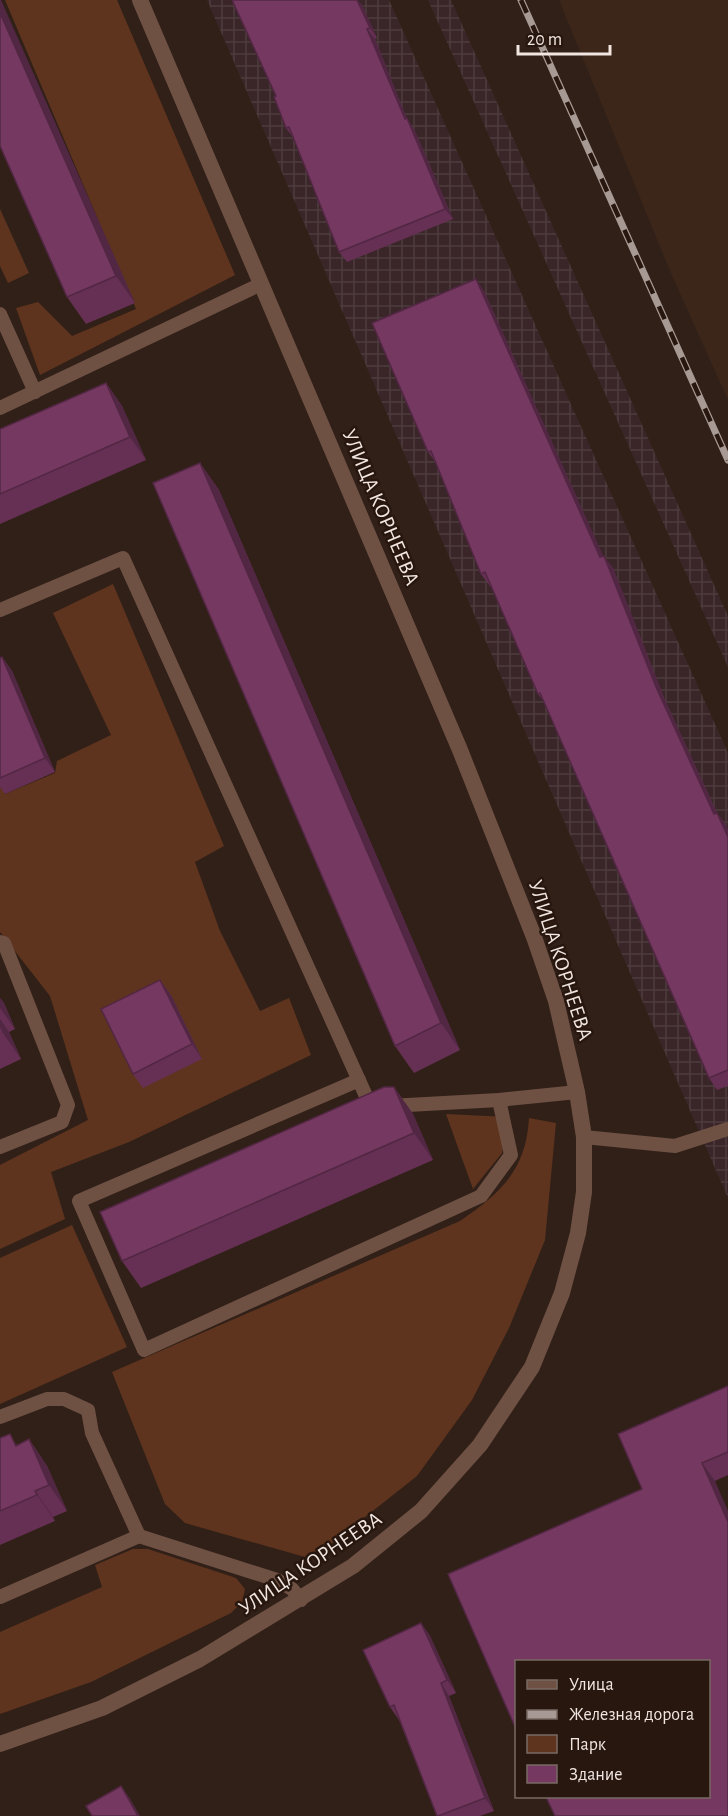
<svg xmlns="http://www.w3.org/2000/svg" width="728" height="1816" font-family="'Alegreya Sans',sans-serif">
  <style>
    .built { fill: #3c2519 }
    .industrial { fill: url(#industrial-grid) }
    .green { fill: #5f341e }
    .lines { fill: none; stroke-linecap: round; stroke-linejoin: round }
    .service { stroke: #6f5144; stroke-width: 14 }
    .tertiary { stroke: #6f5144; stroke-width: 16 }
    .rail-casing { stroke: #a79993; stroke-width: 7 }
    .rail { stroke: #27170f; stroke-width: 4.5; stroke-dasharray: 14; stroke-linecap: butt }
    .wall { fill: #653053 }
    .shaded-wall { fill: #522743 }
    .building { fill: #753860; stroke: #522743; stroke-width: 1.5 }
    .labels { text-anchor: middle; stroke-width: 5; stroke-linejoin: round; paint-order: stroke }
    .street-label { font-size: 21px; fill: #f2e6e1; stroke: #27170f }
  </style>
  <defs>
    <pattern id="industrial-grid" width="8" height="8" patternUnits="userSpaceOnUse" patternTransform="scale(1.5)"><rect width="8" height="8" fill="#3a2628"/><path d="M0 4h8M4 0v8" fill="none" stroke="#4d3b3d"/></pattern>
  </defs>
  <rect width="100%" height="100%" fill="#312018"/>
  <path class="built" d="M559 0H728V400L670 271Z"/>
  <g class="industrial">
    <path d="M207 0H389L728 753V1198Z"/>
    <path d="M428 0H451L728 616V667Z"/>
  </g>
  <g class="green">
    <path d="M5 0H117L235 275 40 375 16 308 38 302 72 336 136 309Z"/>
    <path d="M0 209 29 273 8 283 0 266Z"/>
    <path d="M113 584 224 846 195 862 220 931 260 1011 289 998 311 1055 129 1142 51 1172 65 1219 0 1249V1165L88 1120 50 996 0 932V782L5 794 55 773 57 761 111 735 53 613Z"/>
    <path d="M446 1114 507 1117 502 1153 473 1189Z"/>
    <path d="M529 1118 556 1123 545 1240 509 1328 472 1400 417 1476 312 1559 185 1523 165 1504 112 1372 460 1221C501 1193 526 1170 529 1118Z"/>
    <path d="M72 1225 127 1347 0 1404V1258Z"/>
    <path d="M133 1549H148L236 1578 245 1589 242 1602 231 1613 91 1682 0 1714V1632L102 1587 95 1565Z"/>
  </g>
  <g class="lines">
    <g class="service">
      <path d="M0 314 35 392"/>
      <path d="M0 408 261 284"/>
      <path d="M0 610 123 558 371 1107 499 1100 577 1092"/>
      <path d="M0 942 4 943 68 1105 62 1122 0 1147"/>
      <path d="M359 1080 79 1201 144 1350 481 1196 511 1155 499 1100"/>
      <path d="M584 1137 675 1146 728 1129"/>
      <path d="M0 1417 47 1399H64L88 1410 92 1433 139 1536 0 1597"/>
      <path d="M139 1536 277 1580 292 1589 301 1600"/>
    </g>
    <path class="tertiary" d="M0 1744 102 1708 200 1659 353 1566 421 1511 480 1445 532 1367 562 1293 578 1233 584 1192V1137L577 1092 556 1001 534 937 460 750 140 0"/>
    <g class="rail-casing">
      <path id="rail" d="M521 0 728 460"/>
    </g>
    <use href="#rail" class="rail"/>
  </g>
  <g class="wall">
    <path d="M0 0 135 303 86 324 67 297Z"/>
    <path d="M362 5 377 38 375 39 407 119 414 129 453 219 347 262 339 252 294 139 286 128 276 96Z"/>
    <path d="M484 291 603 556 613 568 665 700 717 813 726 825 728 830V1086L717 1090 709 1078 545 703 538 694 491 585 490 586 481 574 437 464 428 452Z"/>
    <path d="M106 383 122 406 146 460 0 524V429Z"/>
    <path d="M200 463 219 490 460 1050 414 1073 395 1046Z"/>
    <path d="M2 657 12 671 55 772 5 794 0 787V658Z"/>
    <path d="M160 980 171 995 202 1059 143 1088 133 1074Z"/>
    <path d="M0 998 4 1003 15 1029 9 1032 21 1059 0 1069Z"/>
    <path d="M394 1087 413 1114 433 1160 141 1288 122 1261Z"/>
    <path d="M728 1386V1475L715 1481 642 1489Z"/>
    <path d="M0 1438 18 1445 29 1439 47 1466 67 1511 53 1517 55 1521 0 1545Z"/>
    <path d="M421 1623 430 1636 456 1693 449 1696 494 1811 480 1816H438L399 1720 390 1707Z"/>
  </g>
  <g class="shaded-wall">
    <path d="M0 0H1L135 303 116 276 0 13Z"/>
    <path d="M357 0H358L362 5 377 38 370 28Z"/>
    <path d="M367 29 375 39 407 119 414 129 453 219 445 209 405 119Z"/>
    <path d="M476 279 484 291 609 569 600 557Z"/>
    <path d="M106 383 122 406 146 460 130 437Z"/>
    <path d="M200 463 219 490 460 1050 441 1023Z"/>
    <path d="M604 556 613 568 665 700 723 827 714 814 656 687Z"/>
    <path d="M2 657 12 671 55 772 45 758Z"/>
    <path d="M717 813 726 825 728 830V837Z"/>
    <path d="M160 980 171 995 202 1059 192 1044Z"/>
    <path d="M0 998 4 1003 15 1029 0 1008Z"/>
    <path d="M0 1019 9 1032 21 1059 3 1033 0 1027Z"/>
    <path d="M394 1087 413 1114 433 1160 414 1133Z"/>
    <path d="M29 1439 47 1466 67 1511 49 1485Z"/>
    <path d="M702 1463 715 1481 728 1511V1522Z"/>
    <path d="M35 1491 53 1517 55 1521 37 1495Z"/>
    <path d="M421 1623 430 1636 456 1693 447 1680Z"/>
    <path d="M441 1683 449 1696 494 1811 485 1798Z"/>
    <path d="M121 1786 129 1797 140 1816H138Z"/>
  </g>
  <g class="building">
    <path d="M232 0H357L370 28 367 29 405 119 407 118 445 209 339 252 289 127 286 128 274 97 276 96Z"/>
    <path d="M0 13 116 276 67 297 0 146Z"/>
    <path d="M476 279 600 557 604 556 656 687 714 814 717 813 728 837V1070L709 1078 540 693 538 694 485 572 481 574 431 451 428 452 372 323Z"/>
    <path d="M106 383 130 437 0 494V429Z"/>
    <path d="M200 463 441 1023 395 1046 153 483Z"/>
    <path d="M2 657 45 758 0 778V658Z"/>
    <path d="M160 980 192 1044 133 1074 101 1009Z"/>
    <path d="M384 1087H394L414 1133 122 1261 100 1212Z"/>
    <path d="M728 1386V1452L702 1463 728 1522V1816H555L546 1797H708V1662H516V1729L448 1574 642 1489 618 1434Z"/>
    <path d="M10 1434 16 1446 29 1439 49 1485 35 1491 37 1495 0 1511V1438Z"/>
    <path d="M421 1623 447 1680 441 1683 485 1798 438 1816H437L394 1705 390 1707 363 1650Z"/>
    <path d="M121 1786 138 1816H92L86 1806Z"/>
  </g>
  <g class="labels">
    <g class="street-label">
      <text transform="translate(381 507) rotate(67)" y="7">УЛИЦА КОРНЕЕВА</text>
      <text transform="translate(561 960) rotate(72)" y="7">УЛИЦА КОРНЕЕВА</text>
      <text transform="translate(310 1563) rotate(-34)" y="7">УЛИЦА КОРНЕЕВА</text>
    </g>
  </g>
  <rect x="515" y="1660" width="195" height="138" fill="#27170f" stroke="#786a63" stroke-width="1.5"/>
  <rect x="527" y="1680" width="30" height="9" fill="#6f5144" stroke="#786a63" stroke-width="1.5"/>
  <text x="569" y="1690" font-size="18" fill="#f2e6e1">Улица</text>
  <rect x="527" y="1710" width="30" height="9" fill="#a79993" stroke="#786a63" stroke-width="1.5"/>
  <text x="569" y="1720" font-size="18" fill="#f2e6e1">Железная дорога</text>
  <rect x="527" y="1735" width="30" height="18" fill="#5f341e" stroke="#786a63" stroke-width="1.5"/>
  <text x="569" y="1750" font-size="18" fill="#f2e6e1">Парк</text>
  <rect x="527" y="1765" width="30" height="18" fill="#753860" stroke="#786a63" stroke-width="1.5"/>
  <text x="569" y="1780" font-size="18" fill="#f2e6e1">Здание</text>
  <path d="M518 45v9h92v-9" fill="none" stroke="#f2e6e1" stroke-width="3"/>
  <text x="527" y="45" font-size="18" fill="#f2e6e1" stroke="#27170f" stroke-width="4.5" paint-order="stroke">20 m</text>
</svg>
